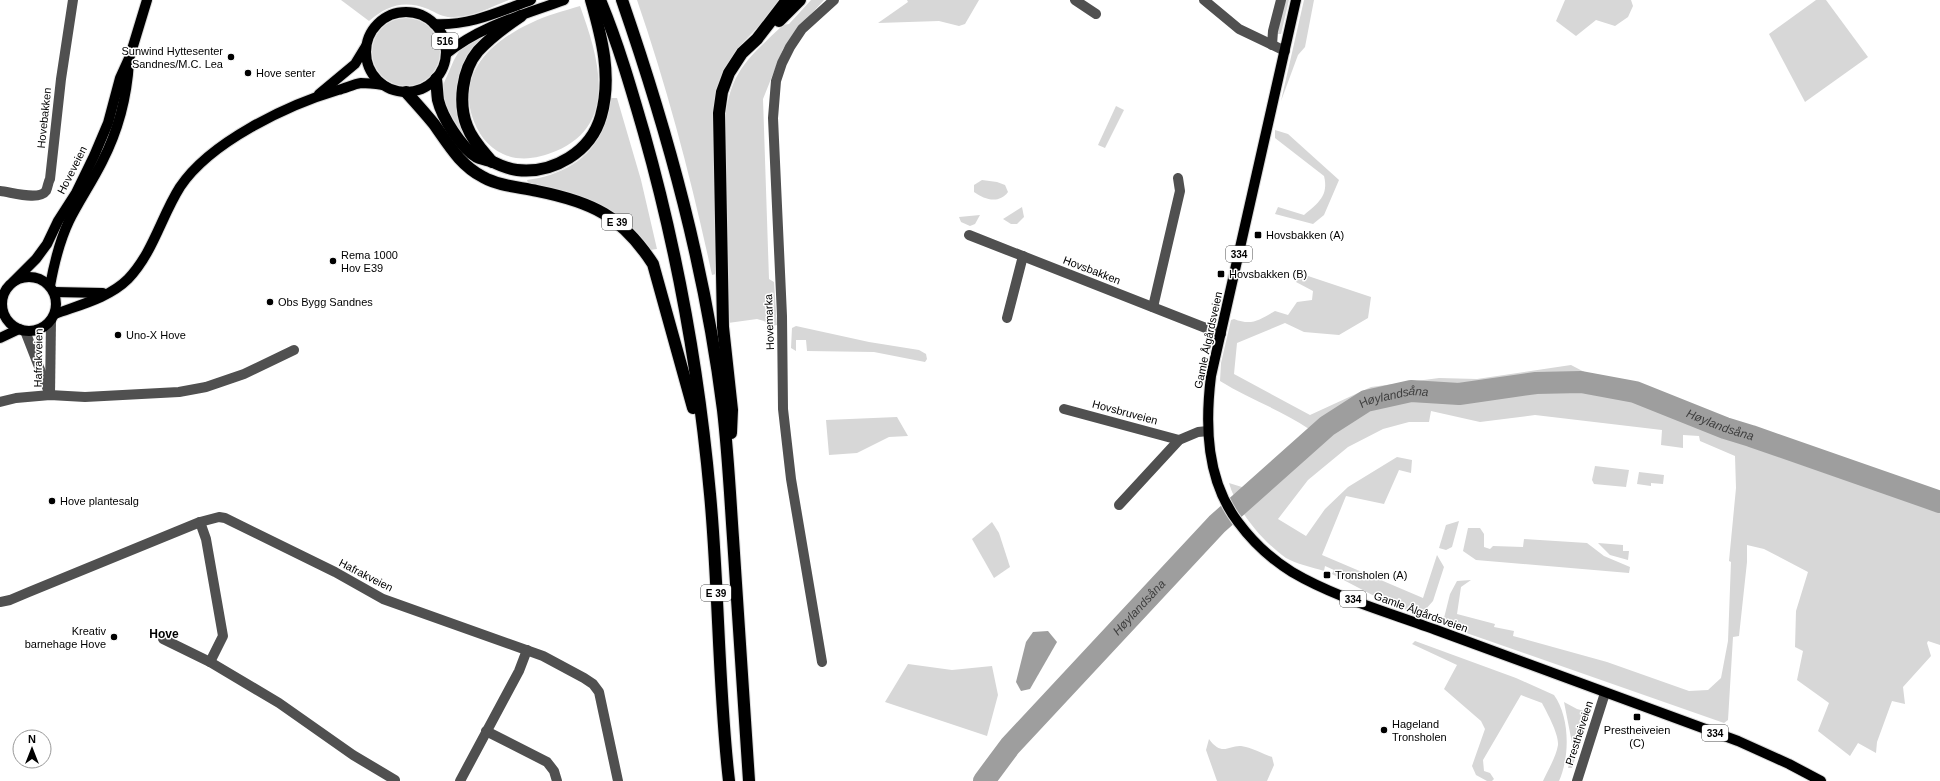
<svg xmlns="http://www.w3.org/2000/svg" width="1940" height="781" font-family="Helvetica,sans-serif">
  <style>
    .green { fill: #d7d7d7 }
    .water { fill: #9e9e9e }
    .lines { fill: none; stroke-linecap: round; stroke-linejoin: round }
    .river { stroke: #9e9e9e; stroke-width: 22 }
    .major-casing { stroke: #dbdbdb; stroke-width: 12 }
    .highway-casing { stroke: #dbdbdb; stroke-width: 14 }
    .minor { stroke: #505050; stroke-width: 10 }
    .major { stroke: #000; stroke-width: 10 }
    .highway { stroke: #000; stroke-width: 12 }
    .poi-dot { fill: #000; stroke: #fff; stroke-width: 1.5 }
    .labels { text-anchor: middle; stroke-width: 3; stroke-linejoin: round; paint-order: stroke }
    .shield { fill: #fff; stroke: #4c4c4c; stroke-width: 1 }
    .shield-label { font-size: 10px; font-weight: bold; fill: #000 }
    .poi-label { font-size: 11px; fill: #000; stroke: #fff; text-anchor: start }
    .street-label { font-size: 11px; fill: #000; stroke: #fff }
    .water-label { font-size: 12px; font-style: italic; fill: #3f3f3f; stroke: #fff }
    .neighbourhood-label { font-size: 12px; font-weight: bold; fill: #000; stroke: #fff }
  </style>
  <rect width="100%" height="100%" fill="#fff"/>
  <g class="green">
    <path d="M341 0H509C491 7 473 17 454 17 443 18 437 13 428 9 404 0 388 5 369 21Z"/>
    <path d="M637 0H781L774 10 736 50 724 71 714 109 716 274 712 275C692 182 668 90 637 0Z"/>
    <path d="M811 0H824L797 30 783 49 763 99 769 279 774 282 777 325 771 326 764 321 757 319 728 323 724 128C729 73 744 62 783 25L789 24Z"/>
    <path d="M907 0H979L965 24 959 26 939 21 878 23 908 2Z"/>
    <path d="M1284 0H1289L1281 34H1278L1277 32Z"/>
    <path d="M1304 0H1314L1305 47 1298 55 1281 101Z"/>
    <path d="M1565 0H1631L1633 6 1628 17 1615 26 1596 20 1576 36 1556 21Z"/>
    <path d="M1816 0H1826L1868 57 1805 102 1769 34Z"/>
    <path d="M580 6C598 56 620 124 556 151 539 158 521 162 503 154 487 147 477 132 472 116 458 70 494 40 531 23 546 15 564 11 580 6Z"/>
    <circle cx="406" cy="52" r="34"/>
    <path d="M486 32 487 35C456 57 447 106 467 138L465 139 444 103 443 85 454 60 462 46Z"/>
    <path d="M611 98H617L641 180 657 249 650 250C619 207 579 193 528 183L527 180C559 176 591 160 603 128 607 119 609 108 611 98Z"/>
    <path d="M1116 106 1124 110 1105 148 1098 145Z"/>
    <path d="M1275 130 1288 134 1339 180 1324 215 1313 224 1275 214 1278 207 1304 215C1318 203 1329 196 1324 176L1275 138Z"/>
    <path d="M982 180 997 182 1005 185 1008 192C999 204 985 200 974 192V185Z"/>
    <path d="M1022 207 1024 217 1017 224H1011L1003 219Z"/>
    <path d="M980 215 975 224 970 226 961 222 959 217Z"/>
    <path d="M1296 272 1371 297 1368 318 1339 335 1304 332 1285 323 1237 343 1234 374 1310 415 1371 387 1439 378 1477 379 1571 365 1592 376 1743 427 1940 497V645L1928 641 1927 643 1931 656 1903 687 1905 704 1892 701 1877 742 1876 753 1858 743 1850 756 1818 731 1829 703 1797 680 1803 651 1795 647 1796 611 1808 572 1764 549 1747 545V562L1739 636 1733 637 1728 720 1724 723 1455 629 1448 625 1444 618 1450 594 1457 581 1471 580 1461 587 1457 614 1495 624 1494 627 1514 631 1513 636 1607 662 1689 691 1708 690 1721 678 1728 641 1731 562 1729 561 1736 488 1735 456 1700 441 1699 436 1683 435V448L1661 445 1662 430 1535 415 1480 422 1431 411 1429 422H1409L1383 429 1348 447 1308 480 1278 519 1306 536 1325 509 1348 487 1397 457 1412 460 1411 473 1399 470 1384 504 1346 496 1322 555 1423 598 1437 555 1444 567 1433 601 1425 610 1414 613 1382 600 1332 574 1334 570 1325 566 1324 571C1312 567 1296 564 1286 558 1262 541 1237 511 1229 483L1245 488 1286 452 1308 435 1309 429C1281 410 1249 399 1220 381L1221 363 1231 320 1234 319C1252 326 1259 320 1275 311L1288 315 1297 302 1312 300 1313 291 1296 282Z"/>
    <path d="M796 326 869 342 919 350 926 354 927 359 925 362 874 352 807 351 806 340H796V351L791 348 792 328Z"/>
    <path d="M897 417 908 436 889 437 857 453 829 455 826 420Z"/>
    <path d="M1595 466 1629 470 1626 487 1594 484 1592 480Z"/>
    <path d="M1639 472 1664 475 1663 484 1651 483V486L1637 484Z"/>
    <path d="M1459 521 1452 547 1446 550 1439 548 1446 525Z"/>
    <path d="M992 522 999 533 1010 567 994 578 972 539Z"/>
    <path d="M1468 528H1480L1484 534V547L1490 549 1493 546 1523 547 1524 539 1587 543 1604 556 1630 567 1629 573 1476 560 1463 551Z"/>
    <path d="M1598 543 1623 545V551H1629L1628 560 1610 555Z"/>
    <path d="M1415 641 1516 678 1554 695C1570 717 1570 757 1559 781H1543C1548 770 1556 757 1558 745 1559 734 1547 713 1542 703L1521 695 1483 760 1484 771 1490 773 1494 779 1492 781H1487L1476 775 1472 766 1485 729 1481 721 1444 689 1457 665 1412 644Z"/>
    <path d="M908 664 952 670 992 666 998 695 987 736 885 702Z"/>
    <path d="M1564 702 1577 709 1588 712 1583 735 1572 768H1568L1573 748Z"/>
    <path d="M1209 739C1222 757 1229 745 1241 746 1251 747 1263 754 1272 757L1274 765 1267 781H1217L1206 750Z"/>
  </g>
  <path class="water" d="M1048 631 1057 642 1030 689 1021 691 1016 682 1026 642 1033 632Z"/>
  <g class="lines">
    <path class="river" id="s1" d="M984 781 1010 746 1217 524 1327 426 1366 401 1411 391 1459 394 1536 383 1581 382 1635 392 1725 428 1751 436 1940 502"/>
    <g class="major-casing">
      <g id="major">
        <path d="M1296 0 1211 376C1205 425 1206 480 1238 522 1252 541 1271 559 1292 572 1336 598 1391 613 1439 631 1539 668 1639 704 1738 741L1789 764 1821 781"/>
        <circle cx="406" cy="52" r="40"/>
        <path d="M434 24C470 26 498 12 531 0"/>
        <path d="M446 54C480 26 523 15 564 0"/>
        <path d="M319 94 355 64 366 46"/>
        <circle cx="29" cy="304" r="27"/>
        <path d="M13 282 36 259 47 244 58 221 76 193 94 156 108 123 120 78 130 56 147 0"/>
        <path d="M50 286C54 264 59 242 69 221 79 201 92 182 102 162 118 131 127 97 129 62"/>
        <path d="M54 292 103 293"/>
        <path d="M55 314C79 305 109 298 128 279 153 253 161 217 180 187 210 142 287 105 338 90 346 88 354 84 361 83 368 83 376 84 383 85"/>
        <path d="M0 338 19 329"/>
      </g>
    </g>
    <g class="highway-casing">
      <g id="highway">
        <path d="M600 0C618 43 631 88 644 133 677 250 699 372 710 494 719 589 718 686 729 781"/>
        <path d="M622 0C669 136 705 268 723 410 728 453 730 495 733 538 739 619 743 700 749 781"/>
        <path d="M779 21 800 0"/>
        <path d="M436 79C437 86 437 93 438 100 442 117 461 148 477 157 481 159 486 160 491 161 499 165 507 169 517 170 553 174 591 152 601 116 612 77 602 38 591 0"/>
        <path d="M406 92C416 103 425 113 434 124 449 145 460 165 483 177 499 186 519 187 537 191 592 202 622 216 653 264L693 408"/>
        <path d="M492 162C483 151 472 140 467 126 458 103 462 70 478 51 491 37 506 26 521 16"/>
        <path d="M731 433 732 410 723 327 719 113 722 92 729 73 742 53 757 39 787 0"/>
      </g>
    </g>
    <g class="minor">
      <path d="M1075 0 1096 14"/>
      <path d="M1204 0 1239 29 1285 51"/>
      <path d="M1272 45 1273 31 1281 0"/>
      <path d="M0 191C11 192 39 201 46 191 48 187 48 182 50 179L61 79 73 0"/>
      <path d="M969 235 1221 334"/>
      <path d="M1153 307 1180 191 1178 178"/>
      <path d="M1007 318 1023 256"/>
      <path d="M25 331 48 390"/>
      <path d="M50 395 51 320"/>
      <path d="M0 402 16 398 50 395 85 397 179 392 206 387 244 374 294 350"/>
      <path d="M1064 409 1179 440"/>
      <path d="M1119 505 1179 440 1198 432 1208 431"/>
      <path d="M200 522 206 539 223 636 210 662"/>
      <path d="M0 602 10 600 29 592 200 522 219 517 225 518 335 572 383 599 543 656 584 678 593 684 599 692 618 781"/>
      <path d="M163 639 210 662 279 703 353 755 395 780"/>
      <path d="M822 662 791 479 783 409 782 316 773 118 776 81 782 63 790 47 802 29 834 0"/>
      <path d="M486 731 547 762 554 771 557 781"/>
      <path d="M460 781 519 671 527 650"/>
      <path d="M1577 781 1605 693"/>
    </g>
    <use href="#major" class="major"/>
    <use href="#highway" class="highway"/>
  </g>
  <g class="poi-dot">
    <circle cx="231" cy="57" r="4"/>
    <circle cx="248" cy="73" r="4"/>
    <rect x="1254" y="231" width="8" height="8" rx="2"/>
    <circle cx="333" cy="261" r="4"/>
    <rect x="1217" y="270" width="8" height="8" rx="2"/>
    <circle cx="270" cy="302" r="4"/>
    <circle cx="118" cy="335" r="4"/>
    <circle cx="52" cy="501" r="4"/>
    <rect x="1323" y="571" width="8" height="8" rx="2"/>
    <circle cx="114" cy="637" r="4"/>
    <rect x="1633" y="713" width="8" height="8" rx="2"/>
    <circle cx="1384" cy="730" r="4"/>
  </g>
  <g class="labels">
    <g class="shield">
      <rect x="432" y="33" width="26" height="16" rx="3"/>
      <rect x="602" y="214" width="30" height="16" rx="3"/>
      <rect x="1226" y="246" width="26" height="16" rx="3"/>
      <rect x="701" y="585" width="30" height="16" rx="3"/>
      <rect x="1340" y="591" width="26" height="16" rx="3"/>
      <rect x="1702" y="725" width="26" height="16" rx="3"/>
    </g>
    <g class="shield-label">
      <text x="445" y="45">516</text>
      <text x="617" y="226">E 39</text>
      <text x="1239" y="258">334</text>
      <text x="716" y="597">E 39</text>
      <text x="1353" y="603">334</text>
      <text x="1715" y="737">334</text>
    </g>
    <g class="poi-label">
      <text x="223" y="55" text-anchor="end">Sunwind Hyttesenter<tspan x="223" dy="13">Sandnes/M.C. Lea</tspan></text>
      <text x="256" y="77">Hove senter</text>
      <text x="1266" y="239">Hovsbakken (A)</text>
      <text x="341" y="259">Rema 1000<tspan x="341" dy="13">Hov E39</tspan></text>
      <text x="1229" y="278">Hovsbakken (B)</text>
      <text x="278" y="306">Obs Bygg Sandnes</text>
      <text x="126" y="339">Uno-X Hove</text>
      <text x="60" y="505">Hove plantesalg</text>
      <text x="1335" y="579">Tronsholen (A)</text>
      <text x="106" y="635" text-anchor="end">Kreativ<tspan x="106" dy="13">barnehage Hove</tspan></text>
      <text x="1392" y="728">Hageland<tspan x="1392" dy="13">Tronsholen</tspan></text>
      <text x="1637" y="734" text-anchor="middle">Prestheiveien<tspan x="1637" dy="13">(C)</tspan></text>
    </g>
    <g class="street-label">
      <text transform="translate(44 118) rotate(-84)" y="4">Hovebakken</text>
      <text transform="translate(72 170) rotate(-63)" y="4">Hoveveien</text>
      <text transform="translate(1092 270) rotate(21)" y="4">Hovsbakken</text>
      <text transform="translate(769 322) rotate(-92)" y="4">Hovemarka</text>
      <text transform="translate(1208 340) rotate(-78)" y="4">Gamle Ålgårdsveien</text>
      <text transform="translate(38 358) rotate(-89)" y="4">Hafrakveien</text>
      <text transform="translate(1125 412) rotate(15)" y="4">Hovsbruveien</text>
      <text transform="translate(366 575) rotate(27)" y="4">Hafrakveien</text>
      <text transform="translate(1421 612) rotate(20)" y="4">Gamle Ålgårdsveien</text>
      <text transform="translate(1579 733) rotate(-72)" y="4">Prestheiveien</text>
    </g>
    <g class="water-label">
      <text dy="4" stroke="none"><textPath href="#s1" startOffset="569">Høylandsåna</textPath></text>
      <text dy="4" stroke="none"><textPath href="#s1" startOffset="904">Høylandsåna</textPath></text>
      <text dy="4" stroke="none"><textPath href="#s1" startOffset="233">Høylandsåna</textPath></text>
    </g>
    <g class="neighbourhood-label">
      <text x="164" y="638">Hove</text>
    </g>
  </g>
  <g transform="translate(32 749)"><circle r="19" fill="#ffffff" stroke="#999999"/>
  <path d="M0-3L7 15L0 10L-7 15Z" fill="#000000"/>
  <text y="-6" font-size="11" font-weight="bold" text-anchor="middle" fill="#000000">N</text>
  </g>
</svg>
